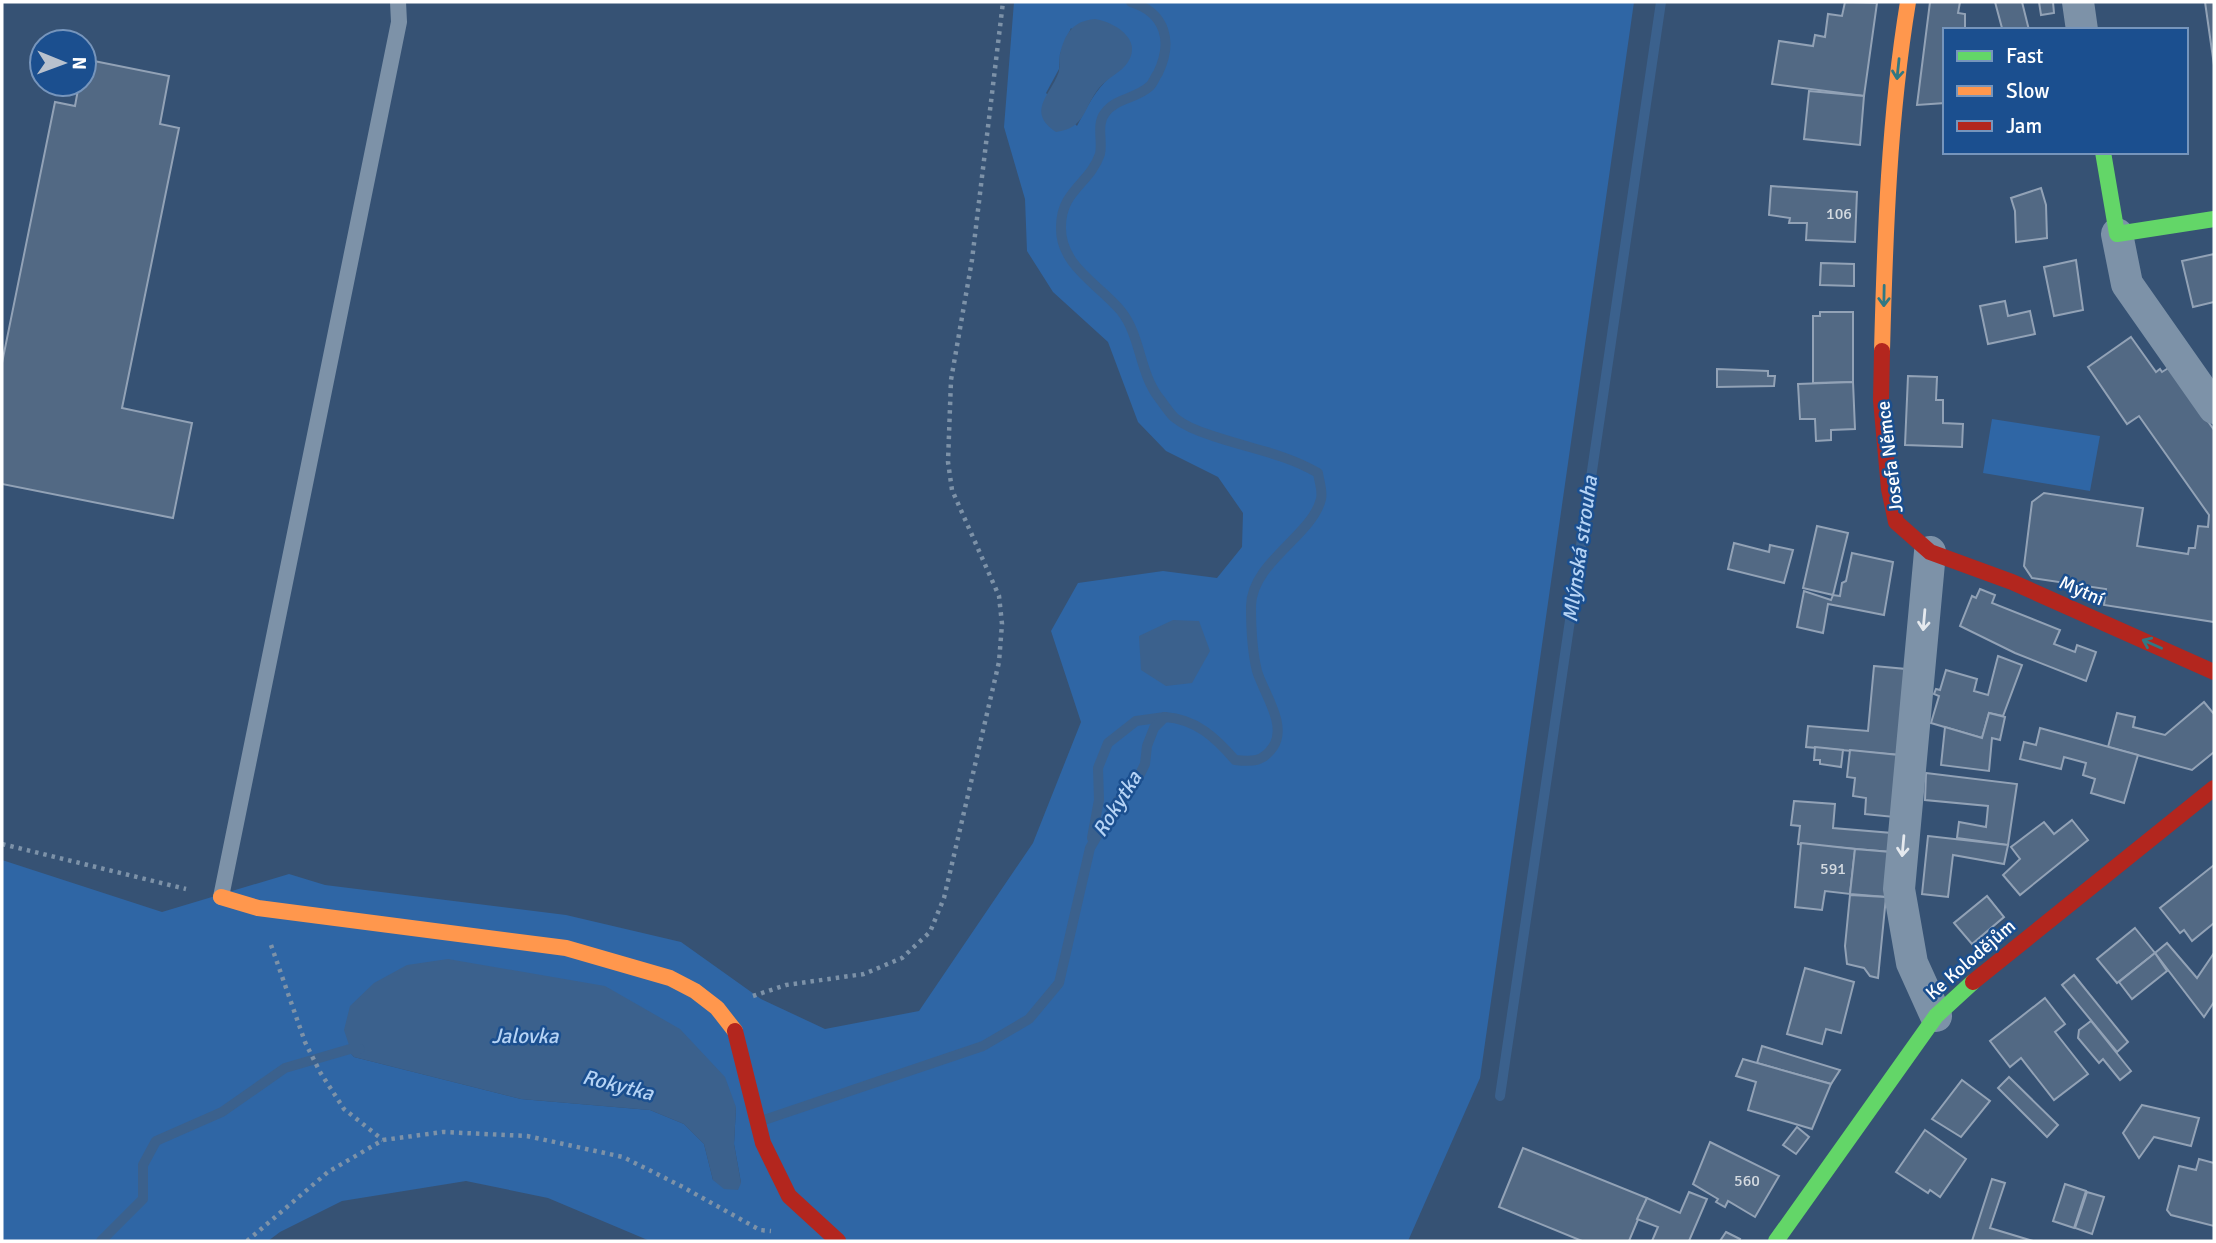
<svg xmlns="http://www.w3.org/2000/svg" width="2216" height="1243" font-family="Signika,sans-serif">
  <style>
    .green { fill: #2f66a5; fill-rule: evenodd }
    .water { fill: #3b618d }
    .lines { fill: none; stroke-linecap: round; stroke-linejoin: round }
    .stream { stroke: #3b618d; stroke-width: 10 }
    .building { fill: #526984; stroke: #92a2b6; stroke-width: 2 }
    .path { stroke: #7d92a8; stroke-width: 4.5; stroke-dasharray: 3.5 5; stroke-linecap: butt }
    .lane { stroke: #7d92a8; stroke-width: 16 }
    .street { stroke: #7d92a8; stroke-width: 32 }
    .fast { stroke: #63d668; stroke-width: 16 }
    .slow { stroke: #ff974d; stroke-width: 16 }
    .jam { stroke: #b3261e; stroke-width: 16 }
    .oneway { stroke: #317883 }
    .oneway2 { stroke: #e5e9ee }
    .labels { text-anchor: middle; stroke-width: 5; stroke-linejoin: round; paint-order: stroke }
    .number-label { font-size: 16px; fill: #d4dae0 }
    .street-label { font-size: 19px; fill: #fff; stroke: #1b4f8f }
    .water-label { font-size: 21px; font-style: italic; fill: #b5d3f5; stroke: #1b4f8f }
  </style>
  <rect width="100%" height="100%" fill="#365274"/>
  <g class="green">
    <path d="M1014 2H1634L1480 1078 1408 1241H650L548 1198 466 1181 342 1201 280 1232 268 1241H2V860L162 912 289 874 325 885 566 915 681 942 761 999 825 1029 919 1011 1033 843 1081 722 1051 631 1078 583 1163 571 1217 578 1242 547 1243 513 1218 477 1166 451 1138 422 1108 342 1053 292 1027 251 1025 199 1004 127ZM1071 28 1112 75C1095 90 1087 107 1077 126L1046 93 1059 69 1060 54ZM346 1048 736 1107 734 1144 741 1183 713 1180 704 1144 684 1124 650 1110 521 1099 354 1057Z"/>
    <path d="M1992 419 2100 436 2090 491 1983 473Z"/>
  </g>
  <g class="water">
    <path d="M1095 19C1114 22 1143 39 1128 62 1122 72 1107 78 1099 88 1083 108 1086 128 1056 132 1025 111 1052 94 1059 71 1060 65 1059 59 1060 54 1065 33 1073 21 1095 19Z"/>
    <path d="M1173 620 1199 621 1210 651 1192 683 1166 686 1141 670 1139 636Z"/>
    <path d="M448 959 605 986 680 1029 725 1077 736 1107 734 1144 741 1183 738 1190 724 1189 713 1180 704 1144 684 1124 650 1110 521 1099 354 1057 345 1047 350 1048 344 1030 350 1006 374 983 407 965Z"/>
  </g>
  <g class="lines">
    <g class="stream">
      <path d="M1092 838 1099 800 1098 768 1108 743 1136 721 1165 717"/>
      <path d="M1500 1096 1661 2"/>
      <path d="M764 1120 983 1046 1029 1019 1059 983 1090 848 1117 802 1136 782 1145 764 1147 746 1154 728 1165 717C1196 719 1216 738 1235 760 1252 762 1263 762 1273 747 1288 725 1263 692 1257 671 1252 651 1251 626 1251 606 1252 562 1312 536 1321 499 1323 491 1319 481 1318 473 1286 454 1248 448 1213 436 1200 432 1186 427 1175 418 1169 413 1164 404 1159 398 1139 372 1141 336 1121 311 1100 285 1060 266 1061 227 1061 190 1090 184 1100 154 1103 142 1096 124 1105 113 1116 98 1136 99 1150 86 1153 83 1155 77 1158 73 1173 42 1166 13 1131 2"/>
      <path d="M101 1241 143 1199V1165L156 1141 222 1112 285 1068 350 1049H360"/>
    </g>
  </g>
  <g class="building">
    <path d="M1845 2 1877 3 1864 96 1772 84 1779 41 1813 46 1815 35 1825 37 1828 14 1842 16Z"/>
    <path d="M1930 2H1960L1958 13 1965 14V30H1945V103L1917 105Z"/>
    <path d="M1995 2H2026H2022L2029 30H1994L2002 28Z"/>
    <path d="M2039 2H2053L2054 13 2041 15Z"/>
    <path d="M2205 2H2214V65Z"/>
    <path d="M84 59 169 76 160 124 179 128 122 408 192 423 173 518 2 484V363L55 102 75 106 79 84H84Z"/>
    <path d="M1809 91 1864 96 1860 145 1804 139Z"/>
    <path d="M1771 186 1857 192 1855 242 1806 240 1807 223H1789L1790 218 1769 215Z"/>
    <path d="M2041 188 2046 205 2047 238 2016 242 2015 211 2011 198Z"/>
    <path d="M2214 254V302L2193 307 2182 261Z"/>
    <path d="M2076 260 2083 310 2054 316 2044 267Z"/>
    <path d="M1821 263 1854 264V286L1820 285Z"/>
    <path d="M2005 301 2008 316 2030 311 2035 334 1988 344 1980 306Z"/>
    <path d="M1820 312H1853V382L1813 383V316H1820Z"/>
    <path d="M2131 337 2156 372 2160 369 2162 372 2170 367 2214 430V622L2104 605 2106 589 2032 578 2024 566 2032 502 2044 493 2143 508 2137 546 2188 554 2189 548H2195L2198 526 2208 527 2209 515 2139 416 2127 424 2088 367Z"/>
    <path d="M1717 369 1768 371V376H1775L1774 386 1717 387Z"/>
    <path d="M1908 376 1937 377 1936 400H1943V423L1963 424 1962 447 1905 445Z"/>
    <path d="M1853 382 1855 429 1831 430V440L1816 441 1815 419H1800L1798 384Z"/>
    <path d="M1817 526 1848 533 1833 595 1803 588Z"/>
    <path d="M1734 543 1769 552 1770 545 1793 550 1784 583 1728 569Z"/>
    <path d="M1852 553 1893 562 1884 615 1828 604 1823 633 1797 627 1804 591 1831 600 1833 595 1840 596 1842 583 1846 581Z"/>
    <path d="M1980 589 1995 595 1992 603 2060 630 2054 644 2075 652 2077 645 2096 652 2086 681 2015 653 1960 626 1972 596 1976 598Z"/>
    <path d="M1998 656 2022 665 2003 716 1989 713 1982 738 1931 723 1939 696 1934 694 1936 689 1940 690 1946 670 1977 679 1974 691 1988 695Z"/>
    <path d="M1874 666 1906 669 1899 755 1806 747 1808 726 1868 731Z"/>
    <path d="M2204 702 2214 714V752L2192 770 2108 747 2117 713 2135 717 2133 727 2165 735Z"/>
    <path d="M1989 713 2005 717 2000 740 1992 738 1989 771 1941 765 1945 727 1982 738Z"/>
    <path d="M2040 728 2138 755 2124 803 2091 793 2095 779 2083 775 2086 763 2064 757 2061 769 2020 759 2024 742 2036 745Z"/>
    <path d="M1815 747 1843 750 1841 767 1820 764V760H1814Z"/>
    <path d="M1850 750 1899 755 1894 817 1865 814 1866 798 1853 796 1855 778 1847 777Z"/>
    <path d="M1926 773 2017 784 2008 845 1957 838 1959 822 1986 827 1988 806 1925 800Z"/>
    <path d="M1794 801 1835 804 1833 828 1892 833 1891 852 1798 844 1800 826 1791 825Z"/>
    <path d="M2072 820 2088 840 2020 895 2003 875 2020 859 2011 847 2044 822 2054 834Z"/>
    <path d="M1928 836 2008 845 2004 864 1953 855 1948 897 1922 894Z"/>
    <path d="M1801 843 1855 849 1850 894 1825 891 1822 910 1795 907Z"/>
    <path d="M1855 849 1891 852 1886 897 1850 894Z"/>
    <path d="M2214 865V923L2192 941 2184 930 2180 933 2160 908Z"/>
    <path d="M1850 895 1886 897 1878 978 1870 976 1864 968 1847 964 1845 946Z"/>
    <path d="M1987 896 2004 917 1972 944 1954 923Z"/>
    <path d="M2135 928 2155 953 2117 983 2097 959Z"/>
    <path d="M2167 943 2197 978 2214 953V1002L2204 1017 2155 953Z"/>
    <path d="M2155 953 2167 971 2132 999 2119 982Z"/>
    <path d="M1805 968 1854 982 1841 1033 1826 1029 1822 1044 1787 1034Z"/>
    <path d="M2074 975 2128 1042 2117 1052 2062 985Z"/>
    <path d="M2045 998 2065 1024 2055 1032 2088 1074 2054 1100 2021 1058 2010 1067 1990 1041Z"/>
    <path d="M2091 1021 2131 1071 2120 1080 2103 1059 2099 1063 2078 1038 2079 1030Z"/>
    <path d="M1762 1046 1840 1070 1831 1084 1757 1063Z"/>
    <path d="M1743 1059 1831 1084 1812 1129 1748 1110 1756 1082 1736 1076Z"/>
    <path d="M2009 1077 2058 1125 2047 1137 1998 1088Z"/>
    <path d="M1962 1080 1990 1101 1961 1137 1932 1119Z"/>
    <path d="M2142 1105 2199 1118 2191 1146 2154 1137 2139 1158 2123 1133Z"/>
    <path d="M1797 1127 1809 1137 1796 1154 1783 1145Z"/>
    <path d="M1925 1130 1966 1159 1940 1197 1930 1190 1928 1193 1896 1172Z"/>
    <path d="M1710 1142 1779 1176 1755 1217 1728 1201 1725 1207 1716 1202 1718 1199 1693 1184Z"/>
    <path d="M1523 1148 1647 1198 1629 1241H1582L1499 1207Z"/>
    <path d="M2199 1159 2214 1163V1226L2171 1215 2167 1210 2179 1166 2196 1170Z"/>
    <path d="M1992 1179 2005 1183 1990 1228 2033 1241H1972Z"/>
    <path d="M2065 1184 2086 1191 2074 1228 2053 1221Z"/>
    <path d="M1689 1192 1707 1199 1689 1241H1652L1658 1227 1637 1219 1647 1198 1680 1213Z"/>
    <path d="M2087 1192 2104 1197 2092 1234 2075 1228Z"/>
    <path d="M1726 1232 1740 1239 1739 1241H1720Z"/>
  </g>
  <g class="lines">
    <g class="path">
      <path d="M2 844 186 889"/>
      <path d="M271 945 305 1042 320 1072 344 1109 383 1140"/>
      <path d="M753 996 786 985 864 974 902 958 930 932 944 898 999 662 1002 624 999 596 952 490 948 462 951 380 972 260 1003 2"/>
      <path d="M247 1241 328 1172 383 1140 443 1132 527 1136 623 1157 681 1186 760 1230 771 1231"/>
    </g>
    <path class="lane" d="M221 897 399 22 398 2"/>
    <g class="street">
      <path d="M2078 2 2082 30"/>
      <path d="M2117 234 2127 284 2214 408"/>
      <path d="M1930 552 1899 889 1912 963 1936 1016"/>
    </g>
    <g class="fast">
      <path d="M2103 152 2117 234 2214 219"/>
      <path d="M1776 1241 1936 1016 1973 982"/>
    </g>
    <g class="slow">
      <path d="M1882 351C1885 235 1889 117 1908 2"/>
      <path d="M221 897 258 908 566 948 670 978 695 991 717 1008 735 1031"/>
    </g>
    <g class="jam">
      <path d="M1882 351 1881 400 1889 489 1896 522 1930 552 2012 582 2214 672"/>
      <path d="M1973 982 2214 788"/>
      <path d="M735 1031 763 1143 789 1196 838 1241"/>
    </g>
  </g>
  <defs><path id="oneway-shaft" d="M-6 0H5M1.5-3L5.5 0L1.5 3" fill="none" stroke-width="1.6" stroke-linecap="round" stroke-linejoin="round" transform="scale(1.75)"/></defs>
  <g class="oneway">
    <use href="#oneway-shaft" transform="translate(1898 69) rotate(96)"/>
    <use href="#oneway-shaft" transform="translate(1884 296) rotate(91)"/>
    <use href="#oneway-shaft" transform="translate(2152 644) rotate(-156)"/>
  </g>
  <g class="oneway2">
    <use href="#oneway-shaft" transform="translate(1924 620) rotate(95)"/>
    <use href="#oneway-shaft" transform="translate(1903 846) rotate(95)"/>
  </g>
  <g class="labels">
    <g class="number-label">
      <text x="1839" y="219">106</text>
      <text x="1833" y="874">591</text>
      <text x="1747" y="1186">560</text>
    </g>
    <g class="street-label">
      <text transform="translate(1889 457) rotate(-97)" y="7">Josefa Němce</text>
      <text transform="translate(2082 590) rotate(24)" y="7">Mýtní</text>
      <text transform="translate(1970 959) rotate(-41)" y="7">Ke Kolodějům</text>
    </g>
    <g class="water-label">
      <text transform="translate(1580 549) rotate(-82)" y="7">Mlýnská strouha</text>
      <text transform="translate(1117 804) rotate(-58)" y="7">Rokytka</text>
      <text x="525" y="1043">Jalovka</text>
      <text transform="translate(618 1085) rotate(14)" y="7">Rokytka</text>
    </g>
  </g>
  <rect width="2216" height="1243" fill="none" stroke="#ffffff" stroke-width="7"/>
  <rect x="1943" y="28" width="245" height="126" fill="#1b4f8f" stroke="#7695bc" stroke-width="2"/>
  <rect x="1957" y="51" width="35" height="10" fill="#63d668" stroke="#7695bc" stroke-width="2"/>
  <text x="2006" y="63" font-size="21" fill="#ffffff">Fast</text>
  <rect x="1957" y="86" width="35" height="10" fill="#ff974d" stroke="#7695bc" stroke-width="2"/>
  <text x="2006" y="98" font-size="21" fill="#ffffff">Slow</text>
  <rect x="1957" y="121" width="35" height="10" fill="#b3261e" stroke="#7695bc" stroke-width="2"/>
  <text x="2006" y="133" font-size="21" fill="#ffffff">Jam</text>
  <g transform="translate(63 63) rotate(91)"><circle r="33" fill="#1b4f8f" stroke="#7695bc" stroke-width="2"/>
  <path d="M0-5L12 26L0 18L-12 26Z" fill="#b9c2ce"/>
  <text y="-10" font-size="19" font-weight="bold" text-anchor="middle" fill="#ffffff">N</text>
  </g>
</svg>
